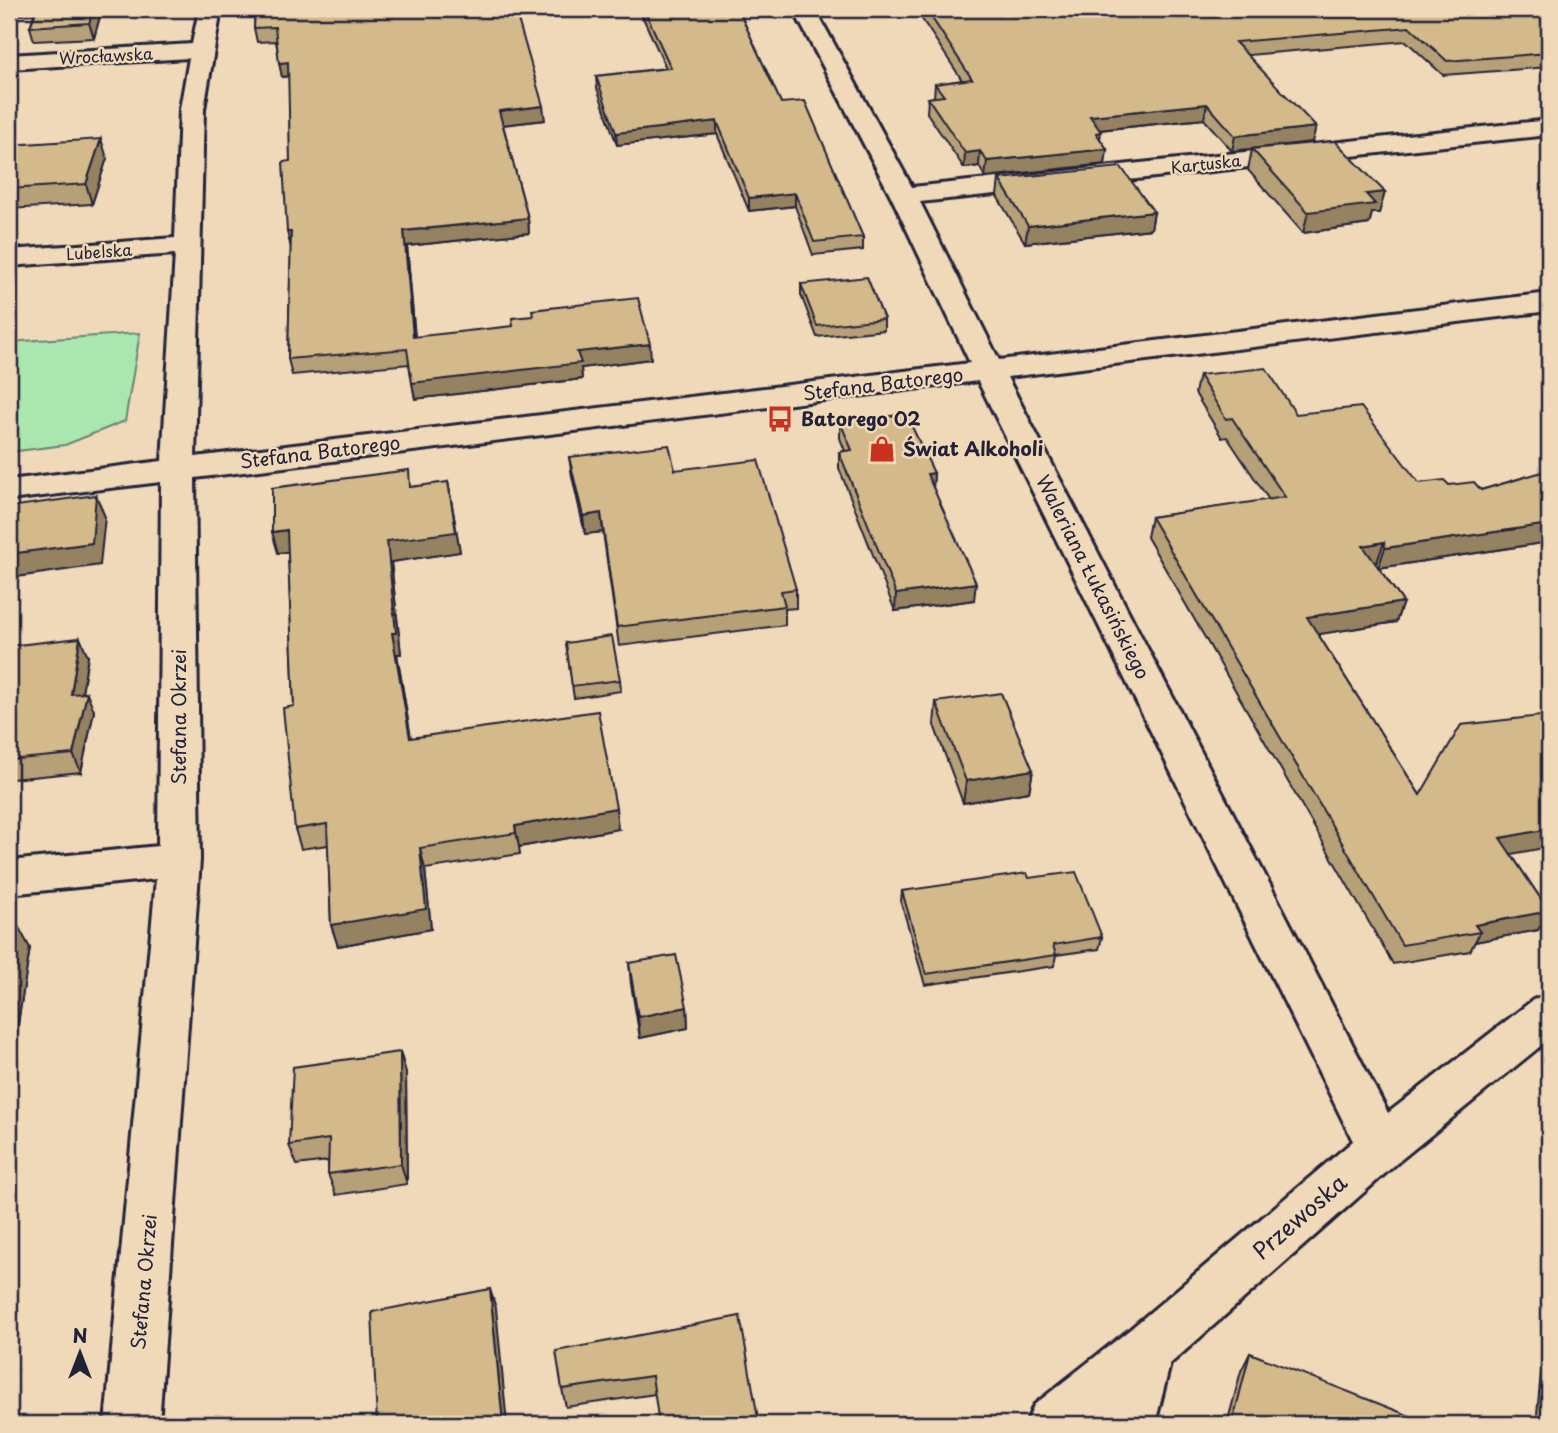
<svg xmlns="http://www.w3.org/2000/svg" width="1558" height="1433" font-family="'Playpen Sans',sans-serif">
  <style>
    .green { fill: #aae7ae; stroke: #668474; stroke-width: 2 }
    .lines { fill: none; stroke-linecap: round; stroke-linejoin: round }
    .minor-casing { stroke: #22223b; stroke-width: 6 }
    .minor { fill: #efd9b8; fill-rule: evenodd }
    .wall { fill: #b6a077; stroke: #22223b; stroke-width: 2 }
    .shaded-wall { fill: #948261; stroke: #22223b; stroke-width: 2 }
    .building { fill: #d4ba8a; stroke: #22223b; stroke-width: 2 }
    .labels { text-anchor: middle; stroke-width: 5; stroke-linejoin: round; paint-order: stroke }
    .far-street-label { font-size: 16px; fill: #22223b; stroke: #efd9b8 }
    .street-label { font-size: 19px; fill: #22223b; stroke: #efd9b8 }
    .poi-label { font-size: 19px; font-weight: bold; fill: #22223b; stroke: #efd9b8; text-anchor: start }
    .near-street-label { font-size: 23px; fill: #22223b; stroke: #efd9b8 }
  </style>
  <rect width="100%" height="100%" fill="#efd9b8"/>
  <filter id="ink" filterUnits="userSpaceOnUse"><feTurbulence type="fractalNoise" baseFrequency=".0143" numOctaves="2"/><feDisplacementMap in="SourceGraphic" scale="14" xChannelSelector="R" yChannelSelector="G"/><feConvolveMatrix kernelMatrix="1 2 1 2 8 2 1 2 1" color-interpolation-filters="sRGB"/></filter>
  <g filter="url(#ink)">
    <path class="green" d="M140 333 125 421 65 445 9 452V342Z"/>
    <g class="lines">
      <g class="minor-casing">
        <path id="minor" d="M199 9H221L204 109 195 457 970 363 891 196 793 9H815L912 187 1549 120V135L920 202 999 360 1549 293V311L1007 377 1388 1113 1533 1000 1549 994V1039L1398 1162 1170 1364 1155 1424H1101L1102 1419 1096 1424H1026L1034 1405 1128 1331 1353 1141 978 381 195 478 200 860 159 1424H105L156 879 9 894V861L158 846 161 482 9 500V480L162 461 175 254 9 266V250L175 238 180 109 189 58 9 69V55L192 44Z"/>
      </g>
      <use href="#minor" class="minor"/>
    </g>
    <g class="wall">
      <path d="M9 9H102L94 38 34 41 30 27 34 14 9 16Z"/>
      <path d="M255 9 545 120 503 125 528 218 529 233 407 246 415 337 651 359 581 368 582 379 415 399 409 364 292 375 288 359 291 247 289 76 282 77 276 41 257 42 254 28Z"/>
      <path d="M639 9H738L781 103 863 237V250L813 255 795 206 749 211 717 134 617 145 597 88 596 76 666 68Z"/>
      <path d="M921 9H1549V67L1443 75 1406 41 1248 55 1312 142 1232 151 1204 119 1100 130 1101 132 1100 139 1107 149 1105 164 985 177 979 166 964 168 927 113 928 98 934 97 935 84 962 80 920 16Z"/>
      <path d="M9 114H10L17 133 12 145 107 158 92 204 9 209Z"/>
      <path d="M1252 149 1385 192 1379 213H1372L1369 224 1303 233 1248 170Z"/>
      <path d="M999 179 1154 212 1151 229 1025 243 997 196Z"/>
      <path d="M801 284 884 319V330L817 337 801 295Z"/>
      <path d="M1199 375 1296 414 1419 483 1449 485 1481 490 1549 470V542L1379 568 1403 602 1396 622 1318 634 1420 795 1511 854 1549 911 1538 930 1475 942 1470 951 1393 964 1147 537 1151 517 1269 500 1227 437 1222 438 1195 393Z"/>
      <path d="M840 422 934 473 933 487 974 600 895 611 839 468V452L845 451 840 438Z"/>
      <path d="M569 457 675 470 796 589V608L785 609V625L619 646 603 532 585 534 572 476Z"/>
      <path d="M448 482 460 552 391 562 401 654H397L411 738 618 829 519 847 520 854 425 869 431 929 338 946 331 925 328 845 301 849 295 829 294 706 288 551 278 553 412 487Z"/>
      <path d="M566 643 620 680 621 691 574 698Z"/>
      <path d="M9 646 88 656 82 693H87L94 711 81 772 12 779 9 797Z"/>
      <path d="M936 702 1033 770 1029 792 963 803 934 725Z"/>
      <path d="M1029 878 1102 937 1099 949 1056 955 1054 966 925 985 901 902 902 891Z"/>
      <path d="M9 927 30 948 13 1055 9 1056Z"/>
      <path d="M629 963 687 1007 688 1028 640 1038 631 984Z"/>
      <path d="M400 1052 406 1073 407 1184 336 1195 328 1174V1161L297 1165 289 1145Z"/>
      <path d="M740 1316 655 1394 566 1407 562 1389Z"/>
      <path d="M1250 1353 1409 1424H1227L1241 1371Z"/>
      <path d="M1549 1362V1424H1536L1541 1373Z"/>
    </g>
    <g class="shaded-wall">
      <path d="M94 9H102L94 38 89 23Z"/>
      <path d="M288 62 291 76 282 77 279 63Z"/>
      <path d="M1207 104 1204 119 1088 131 1090 116Z"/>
      <path d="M543 106 545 120 501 125 499 111Z"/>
      <path d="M10 114 17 133 9 154V118Z"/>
      <path d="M717 121V134L617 145 616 133Z"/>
      <path d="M1316 127 1312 142 1232 151 1235 136Z"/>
      <path d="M101 139 107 158 92 204 86 184Z"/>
      <path d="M1107 149 1105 164 985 177 987 161Z"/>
      <path d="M980 151 979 166 964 168 965 153Z"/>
      <path d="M1385 192 1379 213H1372L1369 224 1303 233 1308 212 1366 194Z"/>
      <path d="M795 193V206L749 211V198Z"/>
      <path d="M1154 212 1151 229 1025 243 1028 226Z"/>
      <path d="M528 218 529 233 407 246 416 353 413 337 404 231Z"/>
      <path d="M287 232H291V248Z"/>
      <path d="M650 344 651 359 581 368 582 379 415 399 412 383 577 352Z"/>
      <path d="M934 473 933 489 927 474Z"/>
      <path d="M448 482 460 552 391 562 401 654H397L414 759 410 738 392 633 387 541Z"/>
      <path d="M96 495 105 517 100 565 9 578V554Z"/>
      <path d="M601 513 603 532 585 534 583 516Z"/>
      <path d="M1549 524V542L1378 568 1385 548Z"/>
      <path d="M287 530 293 551 278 553 272 532Z"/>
      <path d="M1384 542 1377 562 1357 565 1363 546Z"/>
      <path d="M976 583 974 600 895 611 896 594Z"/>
      <path d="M1403 602 1396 622 1301 637 1307 617Z"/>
      <path d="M80 638 88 656 79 712 71 694Z"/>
      <path d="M87 693 94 711 81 772 73 754Z"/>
      <path d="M1033 770 1029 792 963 803 966 781Z"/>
      <path d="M9 771 12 779 9 797Z"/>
      <path d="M616 808 618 829 519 847 515 826Z"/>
      <path d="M1549 829V847L1491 858 1500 838Z"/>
      <path d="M420 848 425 869 431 929 338 946 331 925Z"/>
      <path d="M1549 911 1538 930 1475 942 1480 932 1475 925Z"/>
      <path d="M18 926 30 948 13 1055 9 1048V983Z"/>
      <path d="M687 1007 688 1028 640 1038 638 1017Z"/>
      <path d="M400 1052 406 1073 407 1184 401 1164Z"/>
      <path d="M490 1289 496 1308 507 1424H503Z"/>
      <path d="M9 1300 13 1306 9 1332Z"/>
    </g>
    <g class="building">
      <path d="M37 9H94L89 23 30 27Z"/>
      <path d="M255 9H515L543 106 499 111 528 218 404 231 413 337 513 326 512 318 533 316 532 310 638 298 650 344 577 352 581 363 412 383 407 349 288 359 291 232H287L283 162 290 161 288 62 279 63 275 27 254 28Z"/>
      <path d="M644 9H738L781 103 805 101 863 237 814 242 795 193 749 198 717 121 616 133 596 76 671 68Z"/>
      <path d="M926 9H1549V53L1447 61 1410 27 1235 42 1316 127 1235 136 1207 104 1090 116 1101 132 1096 133 1107 149 987 161 980 151 965 153 928 98 944 96 935 84 972 79Z"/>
      <path d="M101 139 86 184 9 189V145Z"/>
      <path d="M1335 141 1385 192 1366 194 1375 204 1308 212 1252 149Z"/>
      <path d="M1121 167 1154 212 1028 226 999 179Z"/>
      <path d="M867 277 884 319 817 326 801 284Z"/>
      <path d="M1266 368 1296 414 1361 407 1419 483 1444 480 1449 485 1474 482 1481 490 1549 470V524L1385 548 1384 542 1363 546 1403 602 1307 617 1420 795 1461 725 1549 715V829L1500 838 1549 911 1475 925 1480 932 1402 945 1151 517 1285 497 1232 418 1226 419 1199 375Z"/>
      <path d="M906 414 934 473 927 474 976 583 896 594 839 452 852 450 840 422Z"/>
      <path d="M669 445 675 470 758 460 796 589 781 591 785 606 617 627 601 513 583 516 569 457Z"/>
      <path d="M409 470 410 487 448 482 456 532 387 541 396 633H392L410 738 598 711 616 808 515 826 516 833 420 848 426 909 331 925 327 824 295 829 283 708 294 706 287 530 272 532V488Z"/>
      <path d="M96 495 92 543 9 554V507Z"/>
      <path d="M612 636 620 680 572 686 566 643Z"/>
      <path d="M80 638 71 694 87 693 73 754 9 760V646Z"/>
      <path d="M1001 693 1033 770 966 781 936 702Z"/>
      <path d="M1076 872 1102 937 1053 945 1056 955 926 974 902 891 1027 873 1029 878Z"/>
      <path d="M18 926 9 983V927Z"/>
      <path d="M676 955 687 1007 638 1017 629 963Z"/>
      <path d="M400 1052 401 1164 328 1174 329 1139 289 1145 293 1067Z"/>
      <path d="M490 1289 503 1424H377L372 1312Z"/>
      <path d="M740 1316 759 1424H659L652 1376 562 1389 556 1351Z"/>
      <path d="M1250 1353 1410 1416 1409 1424H1232Z"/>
    </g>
  </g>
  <defs>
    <g id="bus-bare" transform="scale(2.1)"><path d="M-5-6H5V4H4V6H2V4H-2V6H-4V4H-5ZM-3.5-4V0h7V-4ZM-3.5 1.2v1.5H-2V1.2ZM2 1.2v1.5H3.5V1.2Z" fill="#c8321e" stroke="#efd9b8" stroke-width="2.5" paint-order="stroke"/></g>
    <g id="shop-bare" transform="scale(2.1)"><path d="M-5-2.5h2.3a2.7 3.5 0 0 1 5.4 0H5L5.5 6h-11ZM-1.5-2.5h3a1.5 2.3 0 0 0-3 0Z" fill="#c8321e" stroke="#efd9b8" stroke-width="2.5" paint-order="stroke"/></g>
  </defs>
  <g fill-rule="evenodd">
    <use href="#bus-bare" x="780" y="419"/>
    <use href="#shop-bare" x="882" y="449"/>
  </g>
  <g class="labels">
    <g class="far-street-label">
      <text transform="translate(106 56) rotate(-3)" y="6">Wrocławska</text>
      <text transform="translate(1206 164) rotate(-6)" y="6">Kartuska</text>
      <text transform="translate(99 252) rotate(-4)" y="6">Lubelska</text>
    </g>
    <g class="street-label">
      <text transform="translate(883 384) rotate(-7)" y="7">Stefana Batorego</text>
      <text transform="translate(320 452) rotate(-7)" y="7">Stefana Batorego</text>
      <text transform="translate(1093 577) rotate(63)" y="7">Waleriana Łukasińskiego</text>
      <text transform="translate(179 717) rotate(-90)" y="7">Stefana Okrzei</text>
      <text transform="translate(144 1282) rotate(-85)" y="7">Stefana Okrzei</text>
    </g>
    <g class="poi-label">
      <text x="801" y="426">Batorego 02</text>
      <text x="903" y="456">Świat Alkoholi</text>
    </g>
    <g class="near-street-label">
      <text transform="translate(1300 1217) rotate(-41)" y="8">Przewoska</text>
    </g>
  </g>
  <rect width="1558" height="1433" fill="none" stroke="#efd9b8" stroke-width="35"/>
  <rect x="18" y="18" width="1523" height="1398" fill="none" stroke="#22223b" stroke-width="2.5" filter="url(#ink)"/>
  <g transform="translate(80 1353)" stroke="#efd9b8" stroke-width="5" paint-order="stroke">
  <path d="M0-5L12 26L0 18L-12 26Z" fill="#22223b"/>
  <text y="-10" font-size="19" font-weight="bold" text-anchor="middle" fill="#22223b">N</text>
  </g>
</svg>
